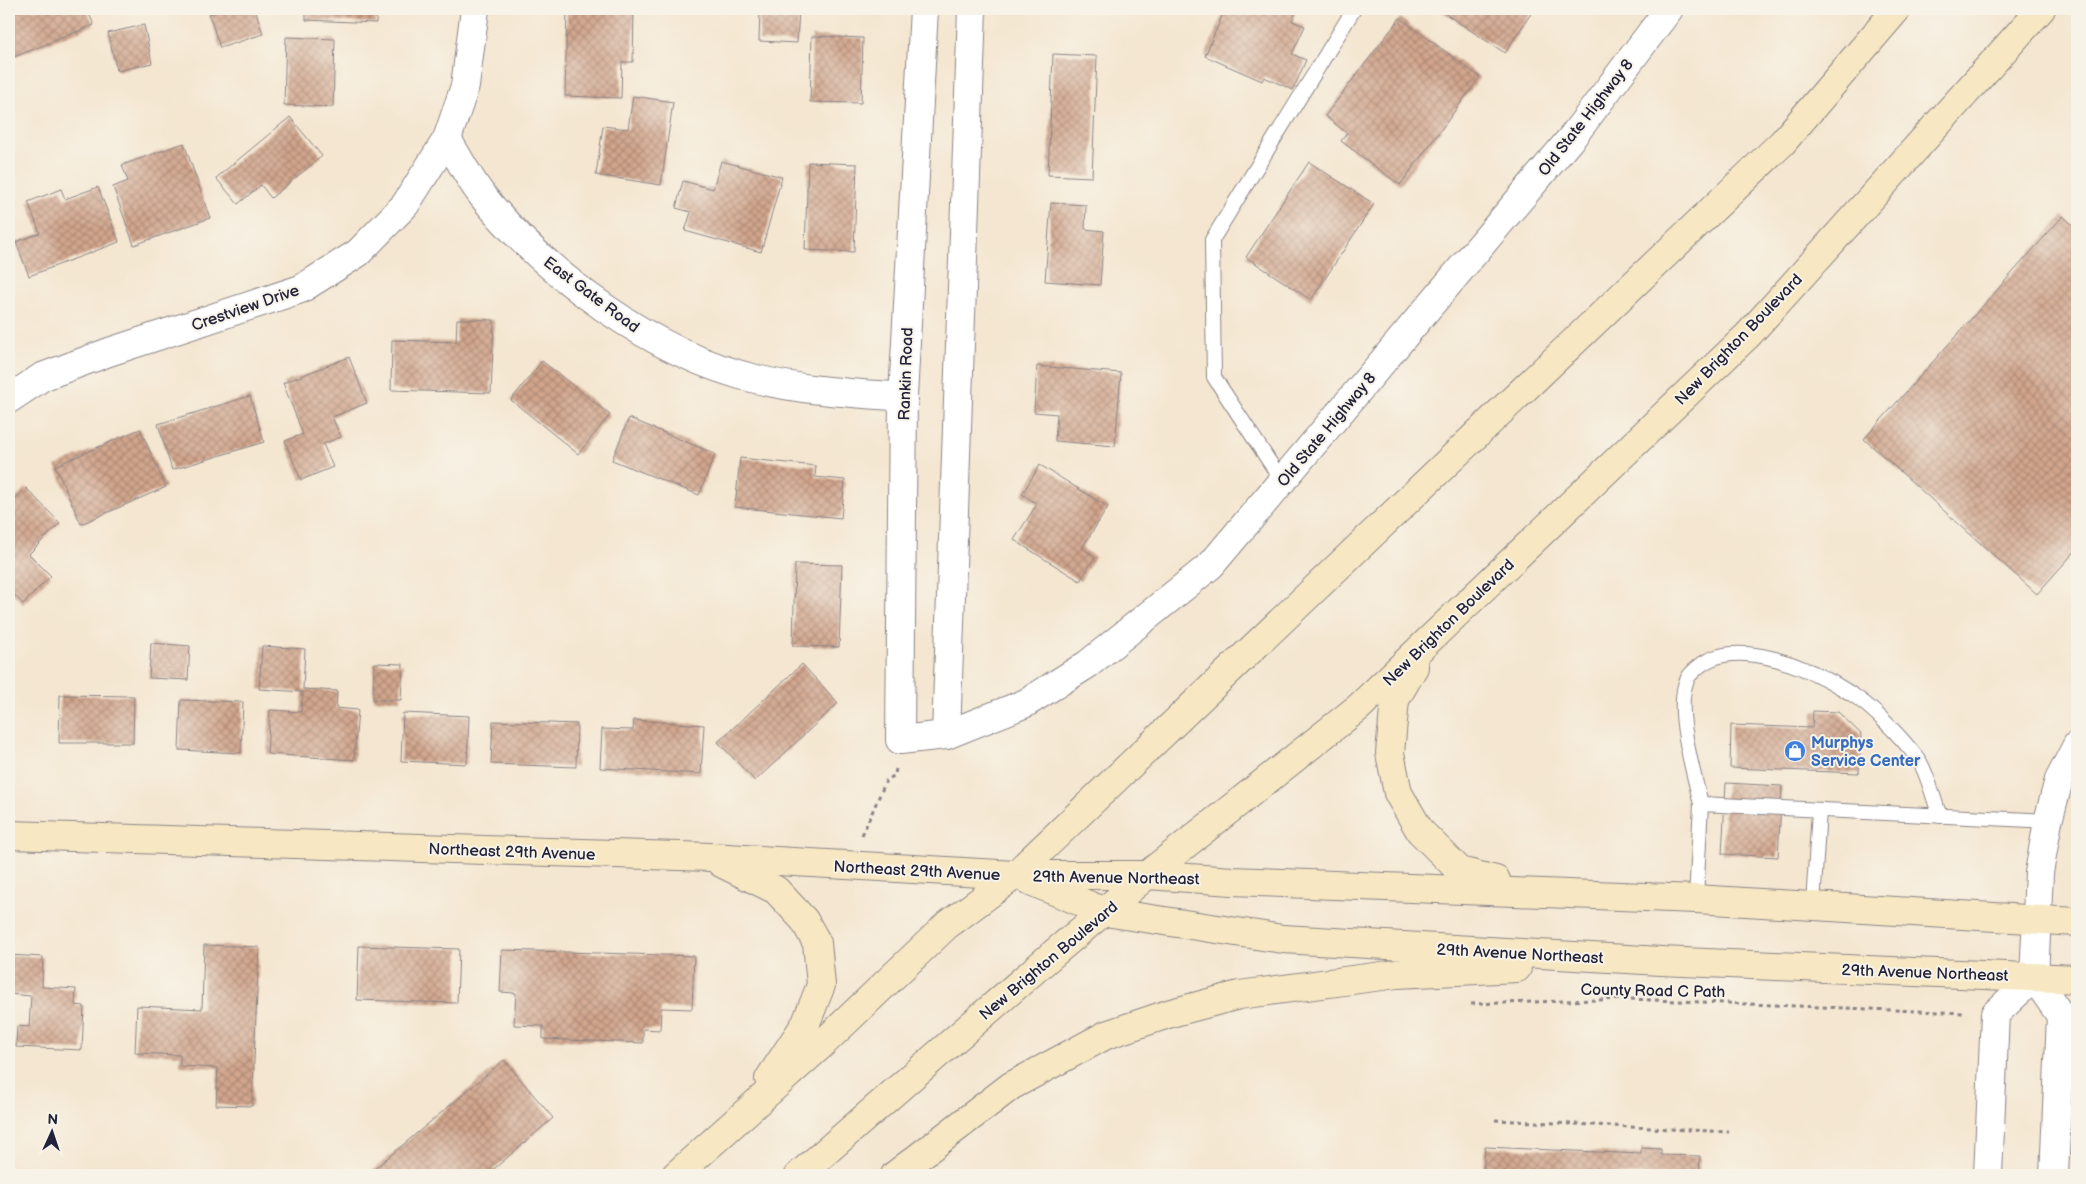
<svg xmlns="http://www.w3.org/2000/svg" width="2086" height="1184" font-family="'Balsamiq Sans',sans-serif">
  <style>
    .building { fill: url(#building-cross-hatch) }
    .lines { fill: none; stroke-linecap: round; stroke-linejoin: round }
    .lane-casing { stroke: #8b8486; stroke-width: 16 }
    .street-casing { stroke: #8b8486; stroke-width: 30 }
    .secondary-casing { stroke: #8b8486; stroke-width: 30 }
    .path { stroke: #8b8486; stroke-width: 3; stroke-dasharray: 4 4; stroke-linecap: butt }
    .lane { stroke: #fff; stroke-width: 14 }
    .street { stroke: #fff; stroke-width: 28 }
    .secondary { stroke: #f7e8c3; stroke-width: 28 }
    .labels { text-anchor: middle; stroke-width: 4; stroke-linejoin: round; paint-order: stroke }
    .street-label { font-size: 16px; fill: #22223b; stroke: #f7f3e8 }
    .shop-label { font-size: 16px; font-weight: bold; fill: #366cbe; stroke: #f7f3e8; text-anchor: start }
  </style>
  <defs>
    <pattern id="building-cross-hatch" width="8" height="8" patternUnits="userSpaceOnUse" patternTransform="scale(1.25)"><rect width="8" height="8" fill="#d2a68d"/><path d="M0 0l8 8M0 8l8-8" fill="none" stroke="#aa8774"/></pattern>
  </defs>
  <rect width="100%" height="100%" fill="#f7f3e8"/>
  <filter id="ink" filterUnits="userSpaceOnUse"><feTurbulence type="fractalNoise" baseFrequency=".02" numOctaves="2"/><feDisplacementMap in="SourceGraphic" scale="10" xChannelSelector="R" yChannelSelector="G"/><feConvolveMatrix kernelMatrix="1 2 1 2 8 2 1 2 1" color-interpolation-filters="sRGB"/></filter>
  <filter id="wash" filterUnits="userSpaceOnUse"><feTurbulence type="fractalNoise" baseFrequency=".0096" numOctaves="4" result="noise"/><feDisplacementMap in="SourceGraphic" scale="20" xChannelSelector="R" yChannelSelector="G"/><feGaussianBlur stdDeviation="1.12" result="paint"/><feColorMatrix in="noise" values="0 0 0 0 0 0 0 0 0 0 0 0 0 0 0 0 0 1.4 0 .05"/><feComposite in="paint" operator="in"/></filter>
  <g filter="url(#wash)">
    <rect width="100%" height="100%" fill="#f4e6d0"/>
    <g id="blocks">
      <g class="building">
        <path d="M9 9H87L94 25 9 59Z"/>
        <path d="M224 9H255L263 34 220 48 209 14Z"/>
        <path d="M306 9H377L376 23 306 20Z"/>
        <path d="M567 9H634L633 62H622L621 98 565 96Z"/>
        <path d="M760 9H799L797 43 759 41Z"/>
        <path d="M1225 9H1297L1292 21 1305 26 1292 54 1306 60 1293 90 1264 77 1262 81 1205 56Z"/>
        <path d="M1438 9H1534L1505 53Z"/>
        <path d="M1400 18 1480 77 1400 185 1341 141 1347 133 1325 116Z"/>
        <path d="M144 25 152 63 117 71 108 33Z"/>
        <path d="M812 36 863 38 861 103 810 102Z"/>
        <path d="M286 37 335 39 333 107 284 105Z"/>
        <path d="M1053 54 1097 56 1092 177 1048 175Z"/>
        <path d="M633 96 673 102 661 185 596 175 603 126 628 129Z"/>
        <path d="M290 117 322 156 271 198 261 185 238 204 216 178Z"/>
        <path d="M184 143 210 218 134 245 113 187 128 181 122 165Z"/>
        <path d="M721 161 782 177 761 252 685 231 691 212 676 208 683 181 713 189Z"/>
        <path d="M808 162 857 164 854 252 805 250Z"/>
        <path d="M1309 162 1374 204 1311 300 1246 257Z"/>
        <path d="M98 187 119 242 29 276 16 242 40 233 28 202 61 189 65 199Z"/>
        <path d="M1051 203 1086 205 1085 229 1104 231 1100 285 1045 281Z"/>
        <path d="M2063 216 2077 229V549L2037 594 1864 439Z"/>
        <path d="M457 319 494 320 491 393 391 390 392 340 456 342Z"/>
        <path d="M349 357 367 403 332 417 341 437 323 444 333 467 301 480 285 441 303 434 283 383Z"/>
        <path d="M542 361 610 415 578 454 511 400Z"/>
        <path d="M1037 366 1121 373 1115 446 1055 441 1057 414 1034 412Z"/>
        <path d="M250 396 264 442 172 470 158 424Z"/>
        <path d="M629 418 715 454 699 495 612 460Z"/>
        <path d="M140 429 166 487 81 524 55 466Z"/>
        <path d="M740 458 816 466 815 477 845 480 841 518 735 507Z"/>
        <path d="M1040 465 1108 507 1082 548 1095 557 1080 581 1014 540 1037 504 1022 494Z"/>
        <path d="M26 488 60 523 29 554 51 576 23 604 9 589V505Z"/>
        <path d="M795 564 842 565 839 647 793 646Z"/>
        <path d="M151 643 190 646 188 680 149 678Z"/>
        <path d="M262 646 305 649 303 689 337 691 336 708 358 710 354 760 267 754 270 710 301 712 303 692 259 689Z"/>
        <path d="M374 663 403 664 401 700H373Z"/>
        <path d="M802 664 838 703 755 781 718 742Z"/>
        <path d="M60 695 134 696 133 743H59Z"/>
        <path d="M181 700 243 702 241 753 179 750Z"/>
        <path d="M1813 711 1838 712 1861 734 1859 773 1730 768 1731 725 1812 728Z"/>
        <path d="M403 713 469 716 467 764 401 761Z"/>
        <path d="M634 720 704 725 701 774 600 768 602 729 633 730Z"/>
        <path d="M493 721 577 724 576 767 491 764Z"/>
        <path d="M1726 783 1782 786 1778 857 1722 854Z"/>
        <path d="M204 945 259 947 252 1106 216 1105 218 1068 180 1066V1055L135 1053 137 1006 202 1009Z"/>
        <path d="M359 946 459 949 457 1003 357 1000Z"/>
        <path d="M502 950 694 956 692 1009 661 1008 660 1030 643 1029V1043L543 1039V1026L514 1025 516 993 500 992Z"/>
        <path d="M9 955 43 957 42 987 76 989 75 1005 84 1006 82 1050 16 1047 17 1026 29 1027 31 996 9 994Z"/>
        <path d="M504 1060 553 1118 494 1169 498 1173 495 1175H367Z"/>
        <path d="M1485 1147 1641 1154V1148L1661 1149V1155L1700 1156 1699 1175H1483Z"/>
      </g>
    </g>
  </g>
  <g filter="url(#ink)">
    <use href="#blocks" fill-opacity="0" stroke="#8b8486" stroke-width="1"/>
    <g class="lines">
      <g class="lane-casing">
        <g id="lane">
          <path d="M1282 481 1214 377 1212 240 1354 9"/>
          <path d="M1701 804C1694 774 1673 705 1688 678 1689 675 1693 672 1696 669 1733 633 1813 669 1850 693 1873 707 1902 738 1918 759 1927 771 1934 801 1940 816"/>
          <path d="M1696 899 1701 804 2048 821"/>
          <path d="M1813 905 1819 810"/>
        </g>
      </g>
      <g class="street-casing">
        <g id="street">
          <path d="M924 9 903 397 900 740 946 735 1026 703 1088 664 1211 565 1573 136 1669 9"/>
          <path d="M447 139C458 157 468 177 481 194 546 275 654 355 756 379 804 391 854 393 903 397"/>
          <path d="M9 399 42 377 109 352 301 289 358 253 405 205 447 139 465 86 475 9"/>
          <path d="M946 735 972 9"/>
          <path d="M1988 1175 1995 1014 2034 977"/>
          <path d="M2054 1175 2061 1016 2034 977 2039 873 2048 821 2059 780 2077 745"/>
        </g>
      </g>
      <g class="secondary-casing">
        <g id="secondary">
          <path d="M1414 667 1395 700 1390 753 1398 793 1420 831 1460 871 1496 880"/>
          <path d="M9 835 711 857 1015 875H1147L1232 881 1696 899 2077 922"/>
          <path d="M721 863 776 890 804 920 817 943 821 985 806 1023 769 1079"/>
          <path d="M1028 880 1105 912 1283 939 1661 961 2077 979"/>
          <path d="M676 1175 819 1047 946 926 1015 875 1782 143 1897 9"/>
          <path d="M799 1175 1053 954 1147 875 1359 707 1748 335 2041 9"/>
          <path d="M895 1175 1011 1086 1106 1035 1171 1013 1239 995 1397 974 1517 968"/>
        </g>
      </g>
      <g class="path">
        <path d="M862 835 886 781 895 775 896 768"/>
        <path d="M1471 1004 1628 999 1965 1013"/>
        <path d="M1495 1120 1729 1132"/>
      </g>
      <use href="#lane" class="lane"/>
      <use href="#street" class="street"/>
      <use href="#secondary" class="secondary"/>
    </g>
  </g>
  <defs>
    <g id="shop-disc" transform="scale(1.125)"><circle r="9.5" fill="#3f7fe0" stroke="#f7f3e8"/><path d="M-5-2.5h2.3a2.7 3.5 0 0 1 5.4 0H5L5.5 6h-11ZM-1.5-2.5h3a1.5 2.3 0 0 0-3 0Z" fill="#fff"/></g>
  </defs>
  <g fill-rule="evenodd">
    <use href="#shop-disc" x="1795" y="751"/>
  </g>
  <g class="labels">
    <g class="street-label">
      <text transform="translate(1585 117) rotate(-52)" y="6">Old State Highway 8</text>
      <text transform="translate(592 294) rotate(37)" y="6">East Gate Road</text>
      <text transform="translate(245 307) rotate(-19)" y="6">Crestview Drive</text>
      <text transform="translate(1738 339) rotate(-46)" y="6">New Brighton Boulevard</text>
      <text transform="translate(905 374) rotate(-88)" y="6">Rankin Road</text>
      <text transform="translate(1326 429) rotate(-50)" y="6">Old State Highway 8</text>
      <text transform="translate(1448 622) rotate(-44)" y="6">New Brighton Boulevard</text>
      <text transform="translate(512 851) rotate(2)" y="6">Northeast 29th Avenue</text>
      <text transform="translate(917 870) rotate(3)" y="6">Northeast 29th Avenue</text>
      <text transform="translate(1116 877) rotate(1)" y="6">29th Avenue Northeast</text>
      <text transform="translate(1520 953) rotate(3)" y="6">29th Avenue Northeast</text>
      <text transform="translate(1048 960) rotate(-40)" y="6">New Brighton Boulevard</text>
      <text transform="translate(1925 972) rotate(2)" y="6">29th Avenue Northeast</text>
      <text transform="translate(1653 990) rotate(1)" y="6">County Road C Path</text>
    </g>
    <g class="shop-label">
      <text x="1811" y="748">Murphys<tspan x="1811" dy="18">Service Center</tspan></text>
    </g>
  </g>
  <rect width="2086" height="1184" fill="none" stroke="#f7f3e8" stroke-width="30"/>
  <g transform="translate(52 1132) rotate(3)" stroke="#f7f3e8" stroke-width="4" paint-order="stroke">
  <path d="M0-4L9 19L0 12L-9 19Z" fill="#22223b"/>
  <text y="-8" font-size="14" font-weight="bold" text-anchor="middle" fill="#22223b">N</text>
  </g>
</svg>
